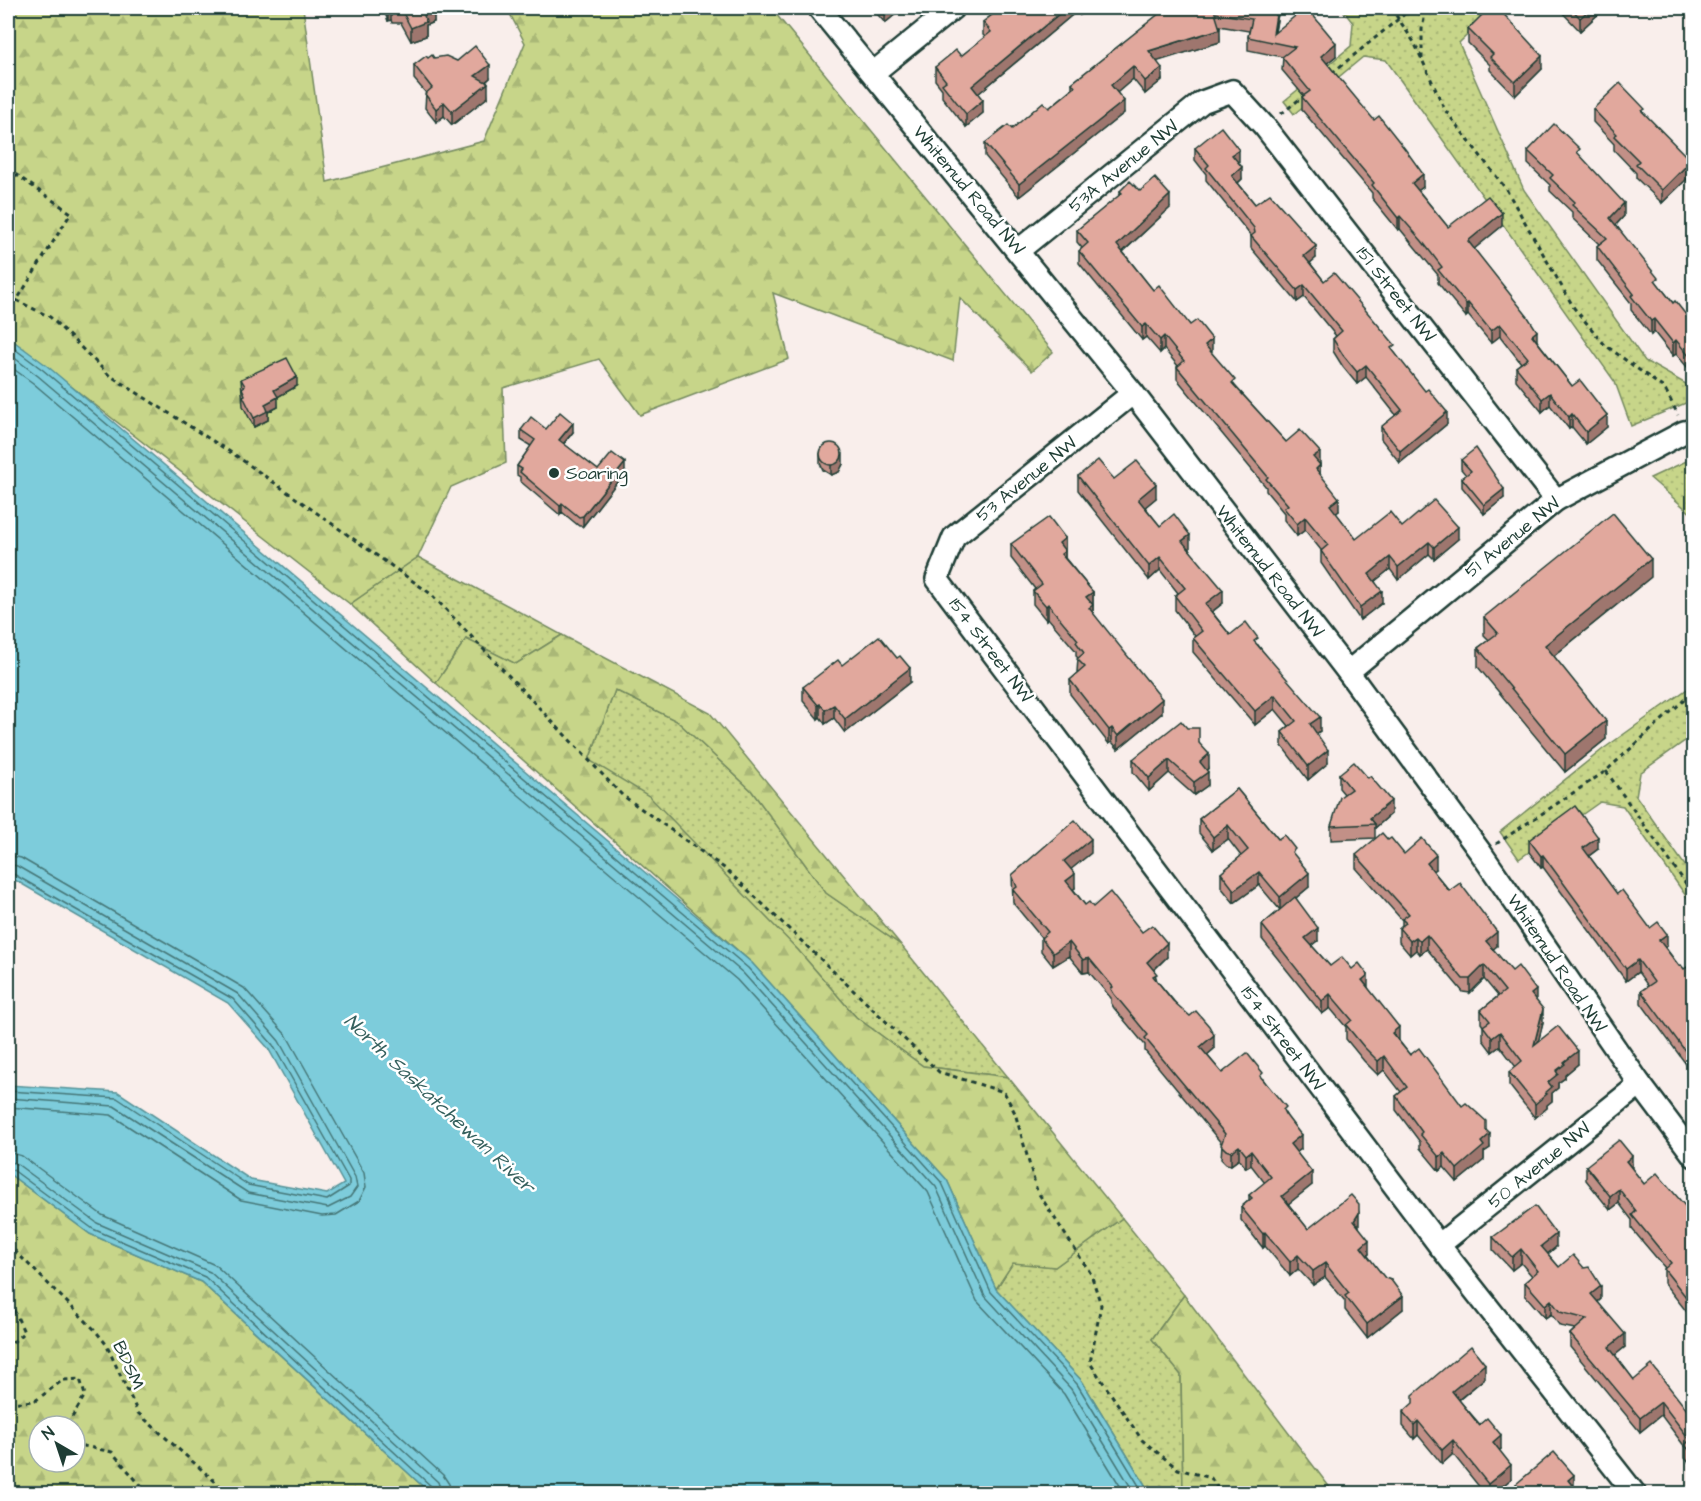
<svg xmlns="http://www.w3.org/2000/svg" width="1701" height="1501" font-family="'Architects Daughter',sans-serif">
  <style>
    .grass { fill: url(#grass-dots); stroke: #73895e; stroke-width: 1.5 }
    .forest { fill: url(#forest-firs); stroke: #73895e; stroke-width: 1.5; fill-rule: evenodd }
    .water { fill: #7dccdb; stroke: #579398; stroke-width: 1.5 }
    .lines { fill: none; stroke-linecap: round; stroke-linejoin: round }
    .shore { stroke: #457677; stroke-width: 1.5 }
    .minor-casing { stroke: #1f3d34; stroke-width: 26 }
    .path { stroke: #1f3d34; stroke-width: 3; stroke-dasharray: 4.5 4.5; stroke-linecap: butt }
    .minor { stroke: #fff; stroke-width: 21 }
    .wall { fill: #c29087; stroke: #1f3d34; stroke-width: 1.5 }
    .shaded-wall { fill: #9e766e; stroke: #1f3d34; stroke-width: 1.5 }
    .building { fill: #e1a89d; stroke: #1f3d34; stroke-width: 1.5 }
    .poi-dot { fill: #1f3d34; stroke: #fff; stroke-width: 2 }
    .labels { text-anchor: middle; stroke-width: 5; stroke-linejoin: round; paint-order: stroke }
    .street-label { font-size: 18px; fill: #1f3d34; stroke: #fff }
    .poi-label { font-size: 18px; fill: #1f3d34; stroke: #fff; text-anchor: start }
    .water-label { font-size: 20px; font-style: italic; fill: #36615e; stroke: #fff }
  </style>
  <defs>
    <pattern id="grass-dots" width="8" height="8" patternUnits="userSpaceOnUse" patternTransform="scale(1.5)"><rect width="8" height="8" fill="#c7d589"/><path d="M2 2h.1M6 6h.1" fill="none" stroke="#aab877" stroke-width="1.8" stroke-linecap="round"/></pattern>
    <pattern id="forest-firs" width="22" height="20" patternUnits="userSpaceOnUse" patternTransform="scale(1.5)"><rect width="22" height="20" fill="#c7d589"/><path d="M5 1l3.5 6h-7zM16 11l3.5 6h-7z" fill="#aab877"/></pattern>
  </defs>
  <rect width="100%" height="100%" fill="#f9eeeb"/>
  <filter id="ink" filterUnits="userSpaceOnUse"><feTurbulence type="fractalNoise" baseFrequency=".0167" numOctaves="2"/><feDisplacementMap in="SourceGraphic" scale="12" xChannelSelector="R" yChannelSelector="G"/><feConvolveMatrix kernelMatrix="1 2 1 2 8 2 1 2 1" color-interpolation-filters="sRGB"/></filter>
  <g filter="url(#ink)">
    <g class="grass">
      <path d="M1341 8H1495L1459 43 1524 190 1645 361 1693 388V400L1631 426 1615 382 1386 60 1363 57 1294 114 1284 101 1351 46 1353 23Z"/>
      <path d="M1693 458V515L1650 478Z"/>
      <path d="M418 557 562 635 516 664 466 639 436 683 350 604Z"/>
      <path d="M1693 685V735L1640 773 1636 796 1693 877V906L1623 806 1600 802 1519 859 1500 832 1603 749Z"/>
      <path d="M615 690 677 721 751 790 826 893 901 945 1008 1077 923 1066 856 1017 798 950 589 760Z"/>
      <path d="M1122 1218 1184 1295 1152 1339 1181 1375 1183 1493H1150L1082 1381 996 1289 1013 1262 1055 1267Z"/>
    </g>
    <g class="forest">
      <path d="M8 8H303L327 182 484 141 525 43 507 8H771L1053 352 1032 371 960 298 953 361 773 293 789 359 640 415 599 359 503 388 506 463 451 487 418 557 350 604 8 337Z"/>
      <path d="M562 635 710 713 901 945 826 893 751 790 677 721 615 690 589 760 649 796 798 950 856 1017 923 1066 1008 1077 1122 1218 1055 1267 1013 1263 996 1289 947 1180 752 963 436 683 466 639 516 664Z"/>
      <path d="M8 1173 90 1234 201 1282 430 1493H8ZM39 1426H75V1462H39Z"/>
      <path d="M1184 1295 1334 1493H1183L1181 1375 1152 1339Z"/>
    </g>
    <path class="water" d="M8 337 46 365 752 963 947 1180 996 1289 1082 1381 1150 1493H430L201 1282 90 1234 8 1173V1085L118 1092 251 1180 327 1194 344 1184 268 1048 228 1003 8 876Z"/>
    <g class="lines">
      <g class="shore">
        <path d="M8 344 43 370 748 968 942 1183 991 1292 1077 1384 1144 1494"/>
        <path d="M8 353 38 376 743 973 936 1187 985 1296 1071 1389 1135 1494"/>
        <path d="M8 365 33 383 737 980 928 1192 977 1301 1064 1394 1125 1494"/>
        <path d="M8 855 21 858 244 988 287 1036 364 1173 366 1187 359 1201 336 1215 322 1216 241 1200 111 1115 8 1107"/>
        <path d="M8 864 17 866 238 994 279 1041 355 1177 357 1187 350 1197 328 1208 248 1193 114 1106 8 1098"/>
        <path d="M8 871 233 999 273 1045 349 1180V1186L327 1200 248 1185 117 1098 8 1091"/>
        <path d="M8 1152 22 1156 102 1215 215 1265 443 1475 449 1484 451 1494"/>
        <path d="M8 1161 17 1164 97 1223 210 1272 438 1482 442 1494"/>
        <path d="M8 1169 13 1170 93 1229 205 1277 432 1487 434 1494"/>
      </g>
      <g class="minor-casing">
        <g id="minor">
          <path d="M819 8 1133 393 1348 672 1481 853 1640 1084 1694 1156"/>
          <path d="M873 73 953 8"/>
          <path d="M1019 250 1202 102 1232 91 1265 127 1556 500"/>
          <path d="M1133 393 954 537 937 579 1439 1245 1635 1494"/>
          <path d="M1348 672 1556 500 1684 432 1694 430"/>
          <path d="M1439 1245 1640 1084"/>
        </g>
      </g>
      <g class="path">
        <path d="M1391 8 1414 42 1445 110 1506 189 1574 308 1605 345 1665 389 1678 415"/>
        <path d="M1422 59V29L1426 8"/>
        <path d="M1332 73 1412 8"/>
        <path d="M1281 114 1306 94"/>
        <path d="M8 169 71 213 17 300"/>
        <path d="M8 296 50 317 109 375 238 457 431 594 622 795 727 870 939 1072 1004 1092 1015 1113 1037 1191 1091 1274 1101 1305 1090 1363 1142 1440 1178 1469 1211 1478 1221 1494"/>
        <path d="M1689 450 1694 467"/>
        <path d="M1606 771 1694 895"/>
        <path d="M1496 844 1606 771 1694 691"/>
        <path d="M8 1244 94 1329 106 1344 138 1413 229 1494"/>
        <path d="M8 1303 14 1310 24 1332 10 1345 8 1343"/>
        <path d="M8 1403 35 1401 63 1380 80 1379 85 1395 67 1426"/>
        <path d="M75 1441 79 1445 112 1452 148 1494"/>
      </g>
      <use href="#minor" class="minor"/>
    </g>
    <g class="wall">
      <path d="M376 8H433L434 22 426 25V36L411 41 401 23H392L391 20 388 21 383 8 377 10Z"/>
      <path d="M872 8H903L885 23Z"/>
      <path d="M1001 8H1090L1080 15 1077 11 978 94 983 113 966 127 942 97V89L935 80V67L961 56 985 37 983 35V22Z"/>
      <path d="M1164 8H1279L1275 32 1336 56 1327 63 1423 187 1418 190 1448 227 1502 226 1474 249 1537 341 1572 386 1607 427 1586 444 1572 427 1569 429 1550 405 1542 412 1516 380V367L1521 363 1500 336 1491 343 1468 315 1466 317 1438 283V275L1400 229 1398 230 1372 198V193L1302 110V97L1304 96 1282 70 1283 57 1248 50V37L1249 31 1219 26 1220 42 1157 61 1162 80 1145 94 1133 79 1117 92 1124 113 1019 197 985 156V143L1049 108 1072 89V83L1164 10Z"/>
      <path d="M1558 8H1605L1580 31Z"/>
      <path d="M1468 29 1542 69 1515 96 1490 70V65L1468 43Z"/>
      <path d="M434 58 490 78 486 82 488 97 452 125 444 116 436 122 425 108 426 93 414 79V65Z"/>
      <path d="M1593 109 1645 114 1691 175 1662 203 1636 178V173L1614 150V144L1593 122Z"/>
      <path d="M1195 148 1239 162H1238L1242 179 1238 183 1255 204 1316 258 1310 263 1324 281 1395 353 1447 424 1400 463 1381 439V427L1396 415 1366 377 1357 384 1343 367 1333 351V339L1336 336 1304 297 1297 302 1251 248V236L1206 180V174L1195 160Z"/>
      <path d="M1528 151 1580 156 1624 216 1616 225 1658 284 1673 303 1694 325V375L1676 354 1673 356 1654 332 1651 335 1631 310V303L1597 260V246L1599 244 1572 218V212L1550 191V185L1528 164Z"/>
      <path d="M1120 191H1140L1170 208 1123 252 1153 290 1190 325 1212 351 1211 352 1235 386 1286 442 1320 464V474L1339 511 1336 513 1356 539 1402 527 1458 539 1434 559 1429 554 1398 580 1390 569 1375 581 1382 603 1360 620 1321 563V550L1305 530 1297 536 1284 520V513L1266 491V487L1177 379V367L1178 366 1164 349 1160 353 1146 337 1142 340 1079 263V251L1082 248 1077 242V230L1120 195Z"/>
      <path d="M241 379 297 386 277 397 278 407 268 412V420L254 427 243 406Z"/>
      <path d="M546 429 573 432 564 444 598 470 625 472 583 526H579L562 512 560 515 520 481V477L517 475V466L531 446 521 440V430Z"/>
      <path d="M820 454 843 464 839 472 831 475 823 470 820 463Z"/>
      <path d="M1461 460 1504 498 1484 514 1462 487V478L1466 475 1461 469Z"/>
      <path d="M1078 476 1114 479 1156 498 1145 507 1160 526 1190 549H1189L1223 603 1212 612 1230 635 1258 645 1320 731 1317 733 1328 763 1308 780 1282 746V732L1289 726 1275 709 1255 725 1193 652V638L1195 636 1175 610V596L1178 593 1160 570 1149 580 1078 490Z"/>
      <path d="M1065 538V558L1093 592V613L1162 713 1118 749 1112 742 1109 744 1070 694V680L1078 673 1077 672 1078 658 1076 656V651L1048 618 1046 620 1033 604V591L1035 589 1011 558V544Z"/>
      <path d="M1651 577 1554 656 1606 739 1565 772 1478 667V648L1489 640 1484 635V617Z"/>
      <path d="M842 665 910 682 845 733 834 718 825 724 820 717 818 719 803 701V687Z"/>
      <path d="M1199 743 1209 768 1206 770 1208 785 1194 795 1169 773 1149 791 1133 772V759Z"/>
      <path d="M1339 774 1391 814 1375 828V838L1331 840V826L1344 794 1339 788Z"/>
      <path d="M1237 789 1278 839 1295 857 1309 887 1296 898 1318 941 1312 946 1330 966 1368 988 1399 1041 1410 1055 1486 1130 1490 1148 1484 1152V1160L1457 1182 1444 1167 1439 1171 1420 1148V1142L1396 1110V1096L1401 1092 1384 1070 1378 1075 1364 1061 1346 1039V1027L1330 1008 1322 1014 1262 939V925L1280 910 1259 885 1234 903 1221 887V873L1241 856 1228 839 1213 850 1199 833V819Z"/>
      <path d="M1388 840 1404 854 1436 869 1433 871 1497 946 1493 949 1536 1001 1543 1023 1538 1041 1578 1064 1565 1075V1078L1558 1083V1088L1552 1093V1101L1547 1105V1108L1535 1118 1509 1085V1072L1516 1067 1500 1046 1492 1052 1483 1040V1026L1481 1023V1010L1498 996 1484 979 1470 993 1463 992 1427 949 1420 954 1416 950 1410 955 1399 942V928L1402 925V920L1356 868V855Z"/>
      <path d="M1529 840 1598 849 1589 856 1617 894 1650 928 1667 946 1665 947 1679 966 1684 969 1694 972V1075L1641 1003V991L1648 986 1638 972 1626 981 1543 867 1541 868 1529 852Z"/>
      <path d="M1091 853 1071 869 1075 888 1073 889 1085 905 1093 907 1142 932 1167 957 1154 970 1157 981 1214 1049 1207 1055 1222 1073 1263 1079 1286 1115 1301 1149 1297 1152 1312 1185 1288 1204 1308 1229 1359 1227 1369 1254 1367 1255 1403 1309 1367 1338 1345 1310V1301L1325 1277 1313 1285 1298 1269 1290 1276 1265 1246 1263 1248 1241 1220V1207L1249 1200V1195L1265 1183 1251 1165 1246 1168 1239 1159 1231 1165 1226 1164 1221 1159 1222 1144 1145 1051V1045L1114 1008 1111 1003V998L1089 972 1083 973 1069 956 1053 966 1041 951V937L1013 903 1012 875Z"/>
      <path d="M1586 1166 1632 1169 1644 1184 1691 1218 1694 1221V1313L1690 1316 1664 1283V1269L1665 1268 1632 1229V1220L1619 1203 1610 1210 1586 1180Z"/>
      <path d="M1493 1237 1556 1247 1548 1254 1559 1267 1601 1299 1598 1302 1625 1347 1615 1355 1634 1380 1687 1410 1694 1405V1469L1685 1458V1447L1661 1415 1640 1432 1570 1347V1334L1575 1329 1560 1326 1551 1314 1545 1318 1525 1295V1282L1532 1276 1521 1263 1512 1270 1493 1250Z"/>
      <path d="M1485 1378 1459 1400 1501 1449 1499 1450 1511 1479 1493 1494H1485L1453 1454 1442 1464 1418 1435 1414 1439 1403 1426V1412Z"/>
      <path d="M1516 1484 1574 1488 1579 1494H1516Z"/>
    </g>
    <g class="shaded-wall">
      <path d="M388 8H391V20L388 21Z"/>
      <path d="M889 8H903L885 23V11Z"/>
      <path d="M1066 8H1077V11L972 99V86Z"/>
      <path d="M1080 8H1090L1080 15Z"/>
      <path d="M1277 8H1279L1273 42V34Z"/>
      <path d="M1591 8H1605L1580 31V18Z"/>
      <path d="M434 9V22L426 25V36L411 41V28L423 12Z"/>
      <path d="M1220 29V42L1149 64V51Z"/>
      <path d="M1336 43V56L1321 68V56Z"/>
      <path d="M1542 56V69L1515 96V82Z"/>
      <path d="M490 65V78L475 90V76Z"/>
      <path d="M1133 66V79L1111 98V85Z"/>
      <path d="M1162 68V80L1145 94V81Z"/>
      <path d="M488 83V97L452 125V111Z"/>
      <path d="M983 100V113L966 127V114Z"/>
      <path d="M1124 101V113L1019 197V184Z"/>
      <path d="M444 102V116L436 122V109Z"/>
      <path d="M1239 150V162L1232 167V155Z"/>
      <path d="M1691 161V175L1662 203V190Z"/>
      <path d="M1242 167V179L1232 188V176Z"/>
      <path d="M1423 174V187L1412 195V183Z"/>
      <path d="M1170 195V208L1117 257V245Z"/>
      <path d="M1624 203V216L1610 231V218Z"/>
      <path d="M1502 213V226L1468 254V241Z"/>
      <path d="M1400 216V229L1398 230V218Z"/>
      <path d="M1316 246V258L1304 268V256Z"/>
      <path d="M1304 285V297L1297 302V290Z"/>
      <path d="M1468 303V315L1466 317V304Z"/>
      <path d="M1654 319V332L1651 335V321Z"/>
      <path d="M1146 324V337L1142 340V327Z"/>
      <path d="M1500 324V336L1491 343V331Z"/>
      <path d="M1537 331V344L1532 335Z"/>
      <path d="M1164 336V349L1160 353V340Z"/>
      <path d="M1212 339V351L1205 358V345Z"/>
      <path d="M1676 340V354L1673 356V343Z"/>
      <path d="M1366 365V377L1357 384V372Z"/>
      <path d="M297 377V386L274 399V390Z"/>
      <path d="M1550 393V405L1542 412V399Z"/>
      <path d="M278 397V407L268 412V420L254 427V418L265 404Z"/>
      <path d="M1447 412V424L1400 463V451Z"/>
      <path d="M1572 414V427L1569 429V417Z"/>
      <path d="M1607 415V427L1586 444V432Z"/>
      <path d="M573 423V432L559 449V440Z"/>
      <path d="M1320 452V464L1313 470V457Z"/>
      <path d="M843 454V464L839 472 831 475V465Z"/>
      <path d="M625 463V472L583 526V516Z"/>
      <path d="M1320 465V478L1316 469Z"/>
      <path d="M1156 484V498L1138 513V499Z"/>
      <path d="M1504 489V498L1484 514V505Z"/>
      <path d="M1339 498V511L1330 518V505Z"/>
      <path d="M562 503V512L560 515V506Z"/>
      <path d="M1305 517V530L1297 536V524Z"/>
      <path d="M1458 527V539L1434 559V547Z"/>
      <path d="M1190 535V549L1182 555V541Z"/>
      <path d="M1065 538V564L1061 567 1059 543Z"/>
      <path d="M1429 542V554L1398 580V567Z"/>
      <path d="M1160 557V570L1149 580V566Z"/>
      <path d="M1390 557V569L1369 586V574Z"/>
      <path d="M1651 559V577L1545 663V645Z"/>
      <path d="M1223 590V603L1205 617V604Z"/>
      <path d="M1382 591V603L1360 620V607Z"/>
      <path d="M1093 592V619L1086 597Z"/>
      <path d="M1048 604V618L1046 620V606Z"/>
      <path d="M910 668V682L845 733V719Z"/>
      <path d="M1275 695V709L1255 725V711Z"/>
      <path d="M1162 699V713L1118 749V736Z"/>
      <path d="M820 704V717L818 719V705Z"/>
      <path d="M834 705V718L825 724V710Z"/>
      <path d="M1320 717V731L1310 738V724Z"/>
      <path d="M1606 721V739L1565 772V754Z"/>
      <path d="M1112 728V742L1109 744V730Z"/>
      <path d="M1328 750V763L1308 780V766Z"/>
      <path d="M1209 754V768L1200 775V762Z"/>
      <path d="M1169 760V773L1149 791V778Z"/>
      <path d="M1208 772V785L1194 795V782Z"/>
      <path d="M1391 801V814L1375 828V824L1370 818Z"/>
      <path d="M1228 825V839L1213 850V837Z"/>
      <path d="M1598 837V849L1583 860V848Z"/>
      <path d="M1091 839V853L1064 875V861Z"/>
      <path d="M1436 855V869L1427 877V863Z"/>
      <path d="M1543 855V867L1541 868V856Z"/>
      <path d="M1259 872V885L1234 903V890Z"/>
      <path d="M1309 873V887L1280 911V897Z"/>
      <path d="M1075 874V888L1066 895V881Z"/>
      <path d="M1318 928V941L1305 951V938Z"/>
      <path d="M1497 932V946L1486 955V941Z"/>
      <path d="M1667 934V946L1659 952V940Z"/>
      <path d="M1427 935V949L1420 954V941Z"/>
      <path d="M1416 937V950L1410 955V941Z"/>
      <path d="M1069 942V956L1053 966V953Z"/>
      <path d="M1167 943V957L1147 976V962Z"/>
      <path d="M1089 958V972L1083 973V960Z"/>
      <path d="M1638 960V972L1626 981V969Z"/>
      <path d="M1484 965V979L1470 993V979Z"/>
      <path d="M1368 975V988L1362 980Z"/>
      <path d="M1536 990V1003L1531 994Z"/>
      <path d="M1330 994V1008L1322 1014V1001Z"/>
      <path d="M1543 1009V1023L1534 1059V1045Z"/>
      <path d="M1399 1027V1041L1392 1033Z"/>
      <path d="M1500 1032V1046L1492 1052V1038Z"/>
      <path d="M1214 1035V1049L1200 1061V1047Z"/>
      <path d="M1578 1051V1064L1565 1075V1078L1558 1083V1088L1552 1093V1101L1547 1105V1108L1535 1118V1104L1545 1093 1548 1082 1564 1062Z"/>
      <path d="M1384 1056V1070L1378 1075V1061Z"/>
      <path d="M1490 1134V1148L1484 1152V1160L1457 1182V1169L1481 1142Z"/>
      <path d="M1301 1135V1149L1290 1157V1144Z"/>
      <path d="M1239 1146V1159L1231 1165V1152Z"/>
      <path d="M1251 1151V1165L1246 1168V1155Z"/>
      <path d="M1444 1153V1167L1439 1171V1157Z"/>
      <path d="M1632 1156V1169L1626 1161Z"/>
      <path d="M1312 1172V1185L1282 1209V1196Z"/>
      <path d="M1619 1189V1203L1610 1210V1196Z"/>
      <path d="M1359 1213V1227L1354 1221Z"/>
      <path d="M1265 1232V1246L1263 1248V1234Z"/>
      <path d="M1556 1234V1247L1541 1259V1246Z"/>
      <path d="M1369 1240V1254L1361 1261V1247Z"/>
      <path d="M1521 1249V1263L1512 1270V1257Z"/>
      <path d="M1298 1255V1269L1290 1276V1262Z"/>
      <path d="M1325 1263V1277L1313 1285V1271Z"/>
      <path d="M1601 1286V1299L1591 1307V1294Z"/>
      <path d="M1403 1296V1309L1367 1338V1324Z"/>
      <path d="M1551 1300V1314L1545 1318V1305Z"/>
      <path d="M1694 1300V1313L1690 1316V1302Z"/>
      <path d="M1625 1334V1347L1609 1360V1347Z"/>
      <path d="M1485 1364V1378L1452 1405V1391Z"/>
      <path d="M1661 1402V1415L1640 1432V1418Z"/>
      <path d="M1418 1421V1435L1414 1439V1425Z"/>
      <path d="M1501 1435V1449L1493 1456V1442Z"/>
      <path d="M1453 1440V1454L1442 1464V1450Z"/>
      <path d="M1511 1465V1479L1493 1494H1488V1484Z"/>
      <path d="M1574 1475V1489L1568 1480Z"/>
    </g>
    <g class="building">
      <path d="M391 8H433L434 9 423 12 426 22 411 28 401 9H392Z"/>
      <path d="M1001 8H1066L972 86 983 100 966 114 942 84 946 81 935 67 956 50 961 56 991 32 983 22Z"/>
      <path d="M1165 8H1277L1273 34 1305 8H1307L1336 43 1321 56 1374 120 1379 116 1405 149 1423 174 1412 183 1448 227 1488 196 1502 213 1468 241 1528 317 1537 331 1532 335 1572 386 1580 380 1607 415 1586 432 1572 414 1569 417 1550 393 1542 399 1516 367 1528 358 1500 324 1491 331 1468 303 1466 304 1438 270 1442 267 1422 241 1400 216 1398 218 1372 185 1374 183 1302 97 1310 91 1282 57 1295 47 1248 37 1252 19 1215 13 1220 29 1149 51 1162 68 1145 81 1133 66 1111 85 1124 101 1019 184 985 143 1008 125 1012 129 1043 102 1049 108 1075 87 1072 83 1165 9Z"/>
      <path d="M1489 8H1498L1542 56 1515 82 1490 57 1493 54 1468 29Z"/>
      <path d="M1571 8H1591L1580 18Z"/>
      <path d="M475 46 490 65 475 76 488 83 452 111 444 102 436 109 425 94 432 88 414 65 426 56 428 58 432 55 434 58 446 56 457 61Z"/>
      <path d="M1620 83 1645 109 1642 111 1691 161 1662 190 1636 164 1639 161 1614 136 1617 134 1593 109Z"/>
      <path d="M1554 124 1580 149 1577 152 1624 203 1610 218 1658 278 1655 280 1673 303 1675 301 1694 325V362L1676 340 1673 343 1654 319 1651 321 1631 296 1634 294 1597 246 1607 238 1572 205 1575 202 1550 178 1553 175 1528 151Z"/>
      <path d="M1221 127 1239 150 1232 155 1242 167 1232 176 1255 204 1270 194 1316 246 1304 256 1324 281 1334 273 1395 345 1391 348 1425 391 1428 389 1447 412 1400 451 1381 427 1402 410 1366 365 1357 372 1343 355 1333 339 1342 331 1304 285 1297 290 1251 236 1255 233 1254 228 1206 168 1209 165 1195 148Z"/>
      <path d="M1155 178 1170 195 1117 245 1153 290 1159 285 1190 325 1197 320 1212 339 1205 345 1235 380 1232 383 1286 442 1300 430 1320 452 1313 457 1320 465 1316 469 1339 498 1330 505 1356 539 1390 512 1402 527 1434 500 1458 527 1434 547 1429 542 1398 567 1390 557 1369 574 1382 591 1360 607 1321 551 1328 545 1305 517 1297 524 1284 508 1288 505 1266 479 1268 477 1177 367 1184 361 1164 336 1160 340 1146 324 1142 327 1079 251 1088 243 1077 230 1122 193 1120 191 1130 181 1140 191Z"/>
      <path d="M287 358 297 377 274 390 278 397 265 404 268 411 254 418 243 396 245 395 242 388 245 386 241 379Z"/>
      <path d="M560 412 573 423 559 440 598 470 612 453 625 463 583 516 579 517 562 503 560 506 520 472 522 469 517 466 535 440 521 430 531 417 546 429Z"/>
      <circle cx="831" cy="454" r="11"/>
      <path d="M1476 448 1504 489 1484 505 1462 478 1471 471 1461 460Z"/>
      <path d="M1098 460 1114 479 1137 461 1156 484 1138 499 1160 526 1174 514 1190 535 1182 541 1223 590 1205 604 1230 635 1246 622 1258 638 1254 641 1320 717 1310 724 1328 750 1308 766 1282 732 1296 721 1275 695 1255 711 1193 638 1202 631 1175 596 1185 588 1160 557 1149 566 1078 476Z"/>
      <path d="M1613 513 1651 559 1545 645 1606 721 1565 754 1478 648 1498 633 1484 617Z"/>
      <path d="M1049 517 1065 538 1059 543 1065 551 1061 554 1093 592 1086 597 1093 605 1089 608 1162 699 1118 736 1112 728 1109 730 1070 680 1085 667 1077 659 1084 653 1076 642 1078 640 1048 604 1046 606 1033 591 1042 584 1011 544Z"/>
      <path d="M879 636 897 658 900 656 910 668 845 719 834 705 825 710 820 704 818 705 803 687 838 660 842 665Z"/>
      <path d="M1181 721 1187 728H1199V743L1209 754 1200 762 1208 772 1194 782 1169 760 1149 778 1133 759Z"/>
      <path d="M1354 762 1368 778 1370 776 1391 801 1370 818 1375 824 1331 826 1340 797 1351 789 1339 774Z"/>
      <path d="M1237 789 1278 839 1284 835 1295 849 1292 852 1309 873 1280 897 1259 872 1234 890 1221 873 1248 850 1228 825 1213 837 1199 819Z"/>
      <path d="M1575 806 1598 837 1583 848 1617 894 1622 890 1650 928 1658 922 1667 934 1659 940 1679 966 1681 965 1684 969 1689 966 1694 972V1063L1641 991 1654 982 1638 960 1626 969 1543 855 1541 856 1529 840Z"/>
      <path d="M1075 820 1091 839 1064 861 1075 874 1066 881 1085 905 1089 902 1093 907 1110 892 1142 932 1152 925 1167 943 1147 962 1157 974 1153 976 1173 1001 1190 1016 1196 1011 1209 1026 1214 1035 1200 1047 1222 1073 1247 1053 1263 1073 1260 1076 1286 1107 1283 1110 1285 1114 1301 1135 1290 1144 1312 1172 1282 1196 1308 1229 1351 1195 1359 1204V1213L1354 1221 1369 1240 1361 1247 1385 1278 1391 1280 1403 1296 1367 1324 1345 1296 1349 1293 1325 1263 1313 1271 1298 1255 1290 1262 1265 1232 1263 1234 1241 1207 1252 1198 1249 1195 1271 1177 1251 1151 1246 1155 1239 1146 1231 1152 1226 1150 1221 1145 1225 1134 1145 1038 1148 1035 1114 994 1111 989 1113 987 1089 958 1083 960 1069 942 1053 953 1041 938 1048 932 1013 890 1017 887 1012 875Z"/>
      <path d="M1382 833 1388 840 1391 838 1404 854 1422 838 1436 855 1427 863 1449 891 1460 883 1497 932 1486 941 1512 971 1518 966 1536 990 1531 994 1543 1009 1534 1045 1558 1026 1578 1051 1564 1062 1565 1064 1556 1071 1558 1074 1548 1082 1552 1087 1545 1093 1547 1094 1535 1104 1509 1072 1522 1061 1500 1032 1492 1038 1483 1026 1490 1021 1481 1010 1505 991 1484 965 1470 979H1463L1427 935 1420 941 1416 937 1410 941 1399 928 1406 923 1402 919 1409 914 1356 855Z"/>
      <path d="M1295 897 1318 928 1305 938 1330 966 1342 957 1352 969 1359 963 1368 975 1362 980 1399 1027 1392 1033 1410 1055 1419 1048 1462 1106 1466 1103 1486 1121V1130L1490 1134 1481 1142 1484 1146 1457 1169 1444 1153 1439 1157 1420 1134 1422 1132 1396 1096 1407 1087 1384 1056 1378 1061 1364 1047 1346 1025 1352 1020 1330 994 1322 1001 1262 925Z"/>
      <path d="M1619 1140 1632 1156 1626 1161 1644 1184 1657 1173 1691 1213 1689 1215 1694 1221V1300L1690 1302 1664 1269 1671 1263 1632 1215 1636 1211 1619 1189 1610 1196 1586 1166Z"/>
      <path d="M1535 1206 1556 1234 1541 1246 1559 1267 1573 1255 1584 1268 1589 1267 1601 1286 1591 1294 1625 1334 1609 1347 1634 1380 1652 1365 1687 1410 1694 1405V1456L1685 1445 1690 1440 1661 1402 1640 1418 1570 1334 1587 1319 1560 1312 1551 1300 1545 1305 1525 1282 1538 1271 1521 1249 1512 1257 1493 1237Z"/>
      <path d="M1471 1346 1485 1364 1452 1391 1479 1425 1487 1418 1501 1435 1493 1442 1511 1465 1488 1484 1453 1440 1442 1450 1418 1421 1414 1425 1403 1412 1413 1403V1395Z"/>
      <path d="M1554 1452 1574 1475 1568 1480 1579 1494H1524L1516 1484Z"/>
    </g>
  </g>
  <circle class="poi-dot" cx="554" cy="473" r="6"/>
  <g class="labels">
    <g class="street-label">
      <text transform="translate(1123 166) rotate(-39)" y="6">53A Avenue NW</text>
      <text transform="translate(969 190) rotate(50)" y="6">Whitemud Road NW</text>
      <text transform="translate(1396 294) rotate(52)" y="6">151 Street NW</text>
      <text transform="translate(1026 479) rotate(-39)" y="6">53 Avenue NW</text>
      <text transform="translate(1512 537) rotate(-39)" y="6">51 Avenue NW</text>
      <text transform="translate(1270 571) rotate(52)" y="6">Whitemud Road NW</text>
      <text transform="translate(991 650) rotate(53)" y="6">154 Street NW</text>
      <text transform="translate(1557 963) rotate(56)" y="6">Whitemud Road NW</text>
      <text transform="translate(1283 1038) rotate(53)" y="6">154 Street NW</text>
      <text transform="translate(1539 1165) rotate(-39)" y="6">50 Avenue NW</text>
      <text transform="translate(129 1365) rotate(65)" y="6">BDSM</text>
    </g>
    <g class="poi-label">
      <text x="566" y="479">Soaring</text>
    </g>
    <g class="water-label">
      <text transform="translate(440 1103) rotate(43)" y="7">North Saskatchewan River</text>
    </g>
  </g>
  <rect width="1701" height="1501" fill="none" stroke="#fff" stroke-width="30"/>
  <rect x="15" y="15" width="1671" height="1471" fill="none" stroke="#1f3d34" stroke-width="2" filter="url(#ink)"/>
  <g transform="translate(57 1444) rotate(321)"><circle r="28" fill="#ffffff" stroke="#a5b1ae" stroke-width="1.5"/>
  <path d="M0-4.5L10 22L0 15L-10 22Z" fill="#1f3d34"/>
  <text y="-9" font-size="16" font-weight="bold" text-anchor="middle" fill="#1f3d34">N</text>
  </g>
</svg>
